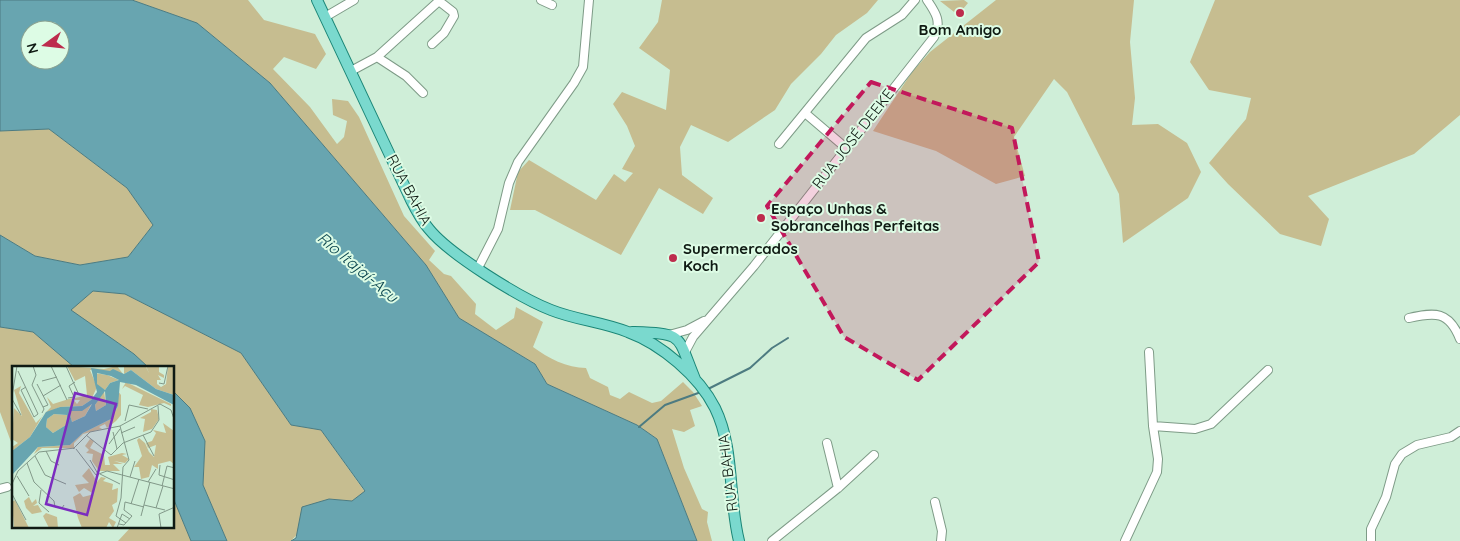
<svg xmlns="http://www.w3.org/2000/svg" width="1460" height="541" font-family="Quicksand,sans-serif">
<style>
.green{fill:#c6bd90}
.water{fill:#68a5b0;stroke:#4d7b81;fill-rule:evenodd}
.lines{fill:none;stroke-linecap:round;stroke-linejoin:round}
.stream{stroke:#4d7b81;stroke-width:2}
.minor-casing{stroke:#7e9b87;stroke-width:10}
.major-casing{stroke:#1b8677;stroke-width:12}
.minor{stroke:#fff;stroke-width:8}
.major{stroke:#7ad9ce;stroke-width:10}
.marked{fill:#c2185b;fill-opacity:0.2;stroke:#c2185b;stroke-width:4;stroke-dasharray:10 6;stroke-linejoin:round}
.poi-dot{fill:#bd2c4d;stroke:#ddfce5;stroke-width:2}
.labels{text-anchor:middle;stroke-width:4;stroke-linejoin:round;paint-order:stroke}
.poi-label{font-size:15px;font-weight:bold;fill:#0f1a13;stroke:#ddfce5;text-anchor:start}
.street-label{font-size:15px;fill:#0f1a13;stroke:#ddfce5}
.water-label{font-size:16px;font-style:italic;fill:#09434c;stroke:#ddfce5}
.inset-road{fill:none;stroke:#829989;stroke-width:1}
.view{fill:#7b2cbf;fill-opacity:0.15;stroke:#7b2cbf;stroke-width:2.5}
.inset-edge{fill:none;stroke:#0f1a13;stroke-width:2.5}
</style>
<rect width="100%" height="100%" fill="#cfeed8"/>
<path class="green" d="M132,0H248L264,20L315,34L326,54L316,69L284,57L273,69L310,107L337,144L344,137L347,121L333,115L332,99L348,101L359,117L404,216L435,251L429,260L444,274L451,276L476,304L475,314L496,330L514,318L516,307L543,322L533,347C548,358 567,368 586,368L590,378L608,387L610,395L620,399L629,392L652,403L661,401L683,382L693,392L702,406L690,410L695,426L684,432L672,429L684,468L702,509L708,512L707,522L712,541H697L657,439L637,425L547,384L535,364L459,318L426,265L270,83L197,23Z
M662,0H878L867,13L836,35L821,54L791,84L775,110L728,142L691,125L680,147L682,175L713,198L703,214L659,188L621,255L535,210H510L518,172L529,160L596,200L614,174L625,182L633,173L622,169L635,146L627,126L613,104L622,92L666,110L670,70L639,48L658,22Z
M964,0L968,3L958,15L940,1Z
M996,0H1134L1130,42L1135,98L1132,125L1158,124L1187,143L1201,172L1188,198L1123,243L1119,194L1067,92L1054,79L1014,137L1025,176L996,184L936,151L873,131L912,72L930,52Z
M1215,0H1460V115L1414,154L1308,196L1329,219L1321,246L1280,234L1228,184L1209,163L1246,119L1251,98L1209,90L1190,62Z
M49,129L127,188L153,225L128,257L80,265L35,256L0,235V131Z
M93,291L125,294L241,353L291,425L321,430L365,492L352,501L329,499L291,541H227L203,485L205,441L190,408L174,392V367H148L134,354L70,310Z
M0,327L33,332L74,367H14V450L0,412Z
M174,500L191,541H118L131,527H174Z"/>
<path class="water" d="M0,0H132L197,23L270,83L426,265L459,318L535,364L547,384L637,425L657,439L697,541H291L296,538L302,507L329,499L352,501L365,491L321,430L291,425L241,353L125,294L93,291L71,310L134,354L148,367H74L33,332L0,327V235L35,256L80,265L128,257L153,225L127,188L49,129L0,131ZM30,30H60V60H30Z
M174,392L190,408L205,441L203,485L227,541H191L174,500Z"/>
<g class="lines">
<path class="stream" d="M708,389L750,368L772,348L788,338
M639,427L665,405L701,392"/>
<g class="minor-casing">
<path id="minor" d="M541,0L552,5
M325,17L354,0
M432,44L444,33L454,16L453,12L439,1
M377,57L406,76L423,93
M351,71L377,57L440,0
M805,113L846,148
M779,144L866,38L902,15L915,0
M478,268L498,229L509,183L518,162L574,83L583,67L589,0
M1409,318C1435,312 1449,311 1460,339
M669,335L687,330L704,321
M685,352L693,337L754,266L934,37C942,22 936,13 927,0
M1153,426L1195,429L1211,424L1268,370
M827,443L838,488
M0,489L7,487
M935,502L942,531L941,541
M772,541L838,488L874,455
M1125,541L1157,472L1158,459L1153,426L1149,352
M1371,541V529L1386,497L1395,464L1402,454L1417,445L1451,437L1460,431"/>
</g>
<g class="major-casing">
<path id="major" d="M317,0L411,200C416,210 421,220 429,229C449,254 520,298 551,310C576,320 603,322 628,332C661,344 699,376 715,408C735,449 728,497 739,541
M632,332C685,334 676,333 695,379"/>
</g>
<use href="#minor" class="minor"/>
<use href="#major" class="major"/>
</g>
<path class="marked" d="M871,82L1012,128L1039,262L918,380L844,337L767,206Z"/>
<g class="poi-dot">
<circle cx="960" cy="13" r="5"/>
<circle cx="761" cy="218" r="5"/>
<circle cx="673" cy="258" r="5"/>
</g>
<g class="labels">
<g class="poi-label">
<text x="960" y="35" text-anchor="middle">Bom Amigo</text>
<text x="771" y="214">Espaço Unhas &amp;<tspan x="771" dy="17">Sobrancelhas Perfeitas</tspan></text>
<text x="683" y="254">Supermercados<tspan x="683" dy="17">Koch</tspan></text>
</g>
<g class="street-label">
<text transform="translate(853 139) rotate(-52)" y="5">RUA JOSÉ DEEKE</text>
<text transform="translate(409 190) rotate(62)" y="5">RUA BAHIA</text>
<text transform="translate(728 473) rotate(-97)" y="5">RUA BAHIA</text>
</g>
<g class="water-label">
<text transform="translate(358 267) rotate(40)" y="6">Rio Itajaí-Açu</text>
</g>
</g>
<g transform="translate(12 366)">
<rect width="162" height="162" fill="#cfeed8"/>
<path d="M55,0L92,3L105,0L111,8L78,4L85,21L79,34L70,40L48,41L31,49L18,71L0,85V74V81L6,77L0,73L2,42L10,50L2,24L9,20L7,27L24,57L39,41L35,31L41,38L60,32L65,38L68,34H63V32L75,29L73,10L63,15ZM112,0L134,1L137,7L134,0H147V6L152,9V12L146,9L149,14H145V18L149,21L154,18L156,0H161L162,29L144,23L119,4L112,8ZM82,7L95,9L107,14L98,17L93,24L84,19ZM114,16L159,38V40L152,37L136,41L127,39L131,29L113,20L110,23ZM105,24L109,29V49L104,55L95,62L93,58L87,61L90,63L71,68L62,77V82H30L22,88L26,81L58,79L71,67L99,53L106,40ZM92,25L94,39L84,45L83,39ZM80,37L73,50L60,56L57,45H67ZM139,43L145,44L147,53L140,63L131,66L133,53L128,52L139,46ZM42,48L55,49L54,59L41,67L34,61L35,53ZM151,57L162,65V98L158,95L146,98V103L140,99L137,111L129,113L127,101H122L130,90L125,74L127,72L133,77L137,86L142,91L144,79L136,82L134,77L140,75L144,67L141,64L154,67ZM78,73L82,75L78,82L92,89L93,99H98L96,91L110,87L115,88L110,89L117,93L113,97L102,95L111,98H101L108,105H87L80,95L81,88L74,87L77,84L73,80ZM77,102L85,116L89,111L94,112L91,115L101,118L100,124L106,122L105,136L100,139L102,145L97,152L104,156L101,162L97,156L94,162H70L66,152L61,131L68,127L71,131L82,128L72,122L67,126L63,119L77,117L70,110ZM17,131L20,137L24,133L25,137L21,140L26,139L30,146L20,148L14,142L12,135ZM3,134L17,162H2L0,136ZM34,147L45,151L46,162H37L31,150Z" fill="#c6bd90"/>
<path d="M79,2L98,5L101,3L112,8L119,4L144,23L162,29V39L124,19L108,16L106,40L99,53L71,67L58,79L26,81L0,109V85L18,71L34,46L48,41L70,40L79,34L85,26ZM85,7L99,10L107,14L98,17L93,24L85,18ZM93,25L94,39L84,45L83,39ZM80,38L73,50L60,56L57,45H70ZM42,48L55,49L54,59L41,67L34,61L35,53Z" fill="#68a5b0" fill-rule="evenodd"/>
<path class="inset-road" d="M21,0L24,9L20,19L32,43L30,47M39,0L55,34M54,0L67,29M6,5L26,48L22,51L9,24L14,21M30,15L45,11M147,17L152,18L156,0M25,18L36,39L31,41M0,30L5,0M31,30L49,19M56,32L62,31L57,20L63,16M0,33L9,49M113,55L117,39L136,43M108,60L117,94L111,101L109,132L104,150L114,157M101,66L105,83M109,67L123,61M74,69L99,89L111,77L139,66L147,54L146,40M131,69L142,90M97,78L108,63M61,83L78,66L108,60L148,38L159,44L163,56M64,83L84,109L95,105L163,123M34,85L39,95L47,99M23,90L33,109L54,118M78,94L86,108M15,97L22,116L42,135L43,141L50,142L52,139M148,99L147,109L163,114M88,108L108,118M5,110L17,130M118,111L123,95M136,116L144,103M0,118L6,105L27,86L63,82M150,120L155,100L163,102M29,124L27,137L37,146M0,128L14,154M119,138L127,113M132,139L153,144M144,142L151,120M129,150L138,116M107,158L112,159L120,150L112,144L113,136L132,141M105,162L110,148L118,153M149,162L147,148L163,141"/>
<path class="view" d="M63,27L104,38L75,149L34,138Z"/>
<rect width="162" height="162" class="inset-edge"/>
</g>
<g transform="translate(45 45) rotate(255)"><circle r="24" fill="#ddfce5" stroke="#8ba291"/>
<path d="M0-4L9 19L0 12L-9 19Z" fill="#bd2c4d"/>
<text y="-8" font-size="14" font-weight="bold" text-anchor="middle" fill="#0f1a13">N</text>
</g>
</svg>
